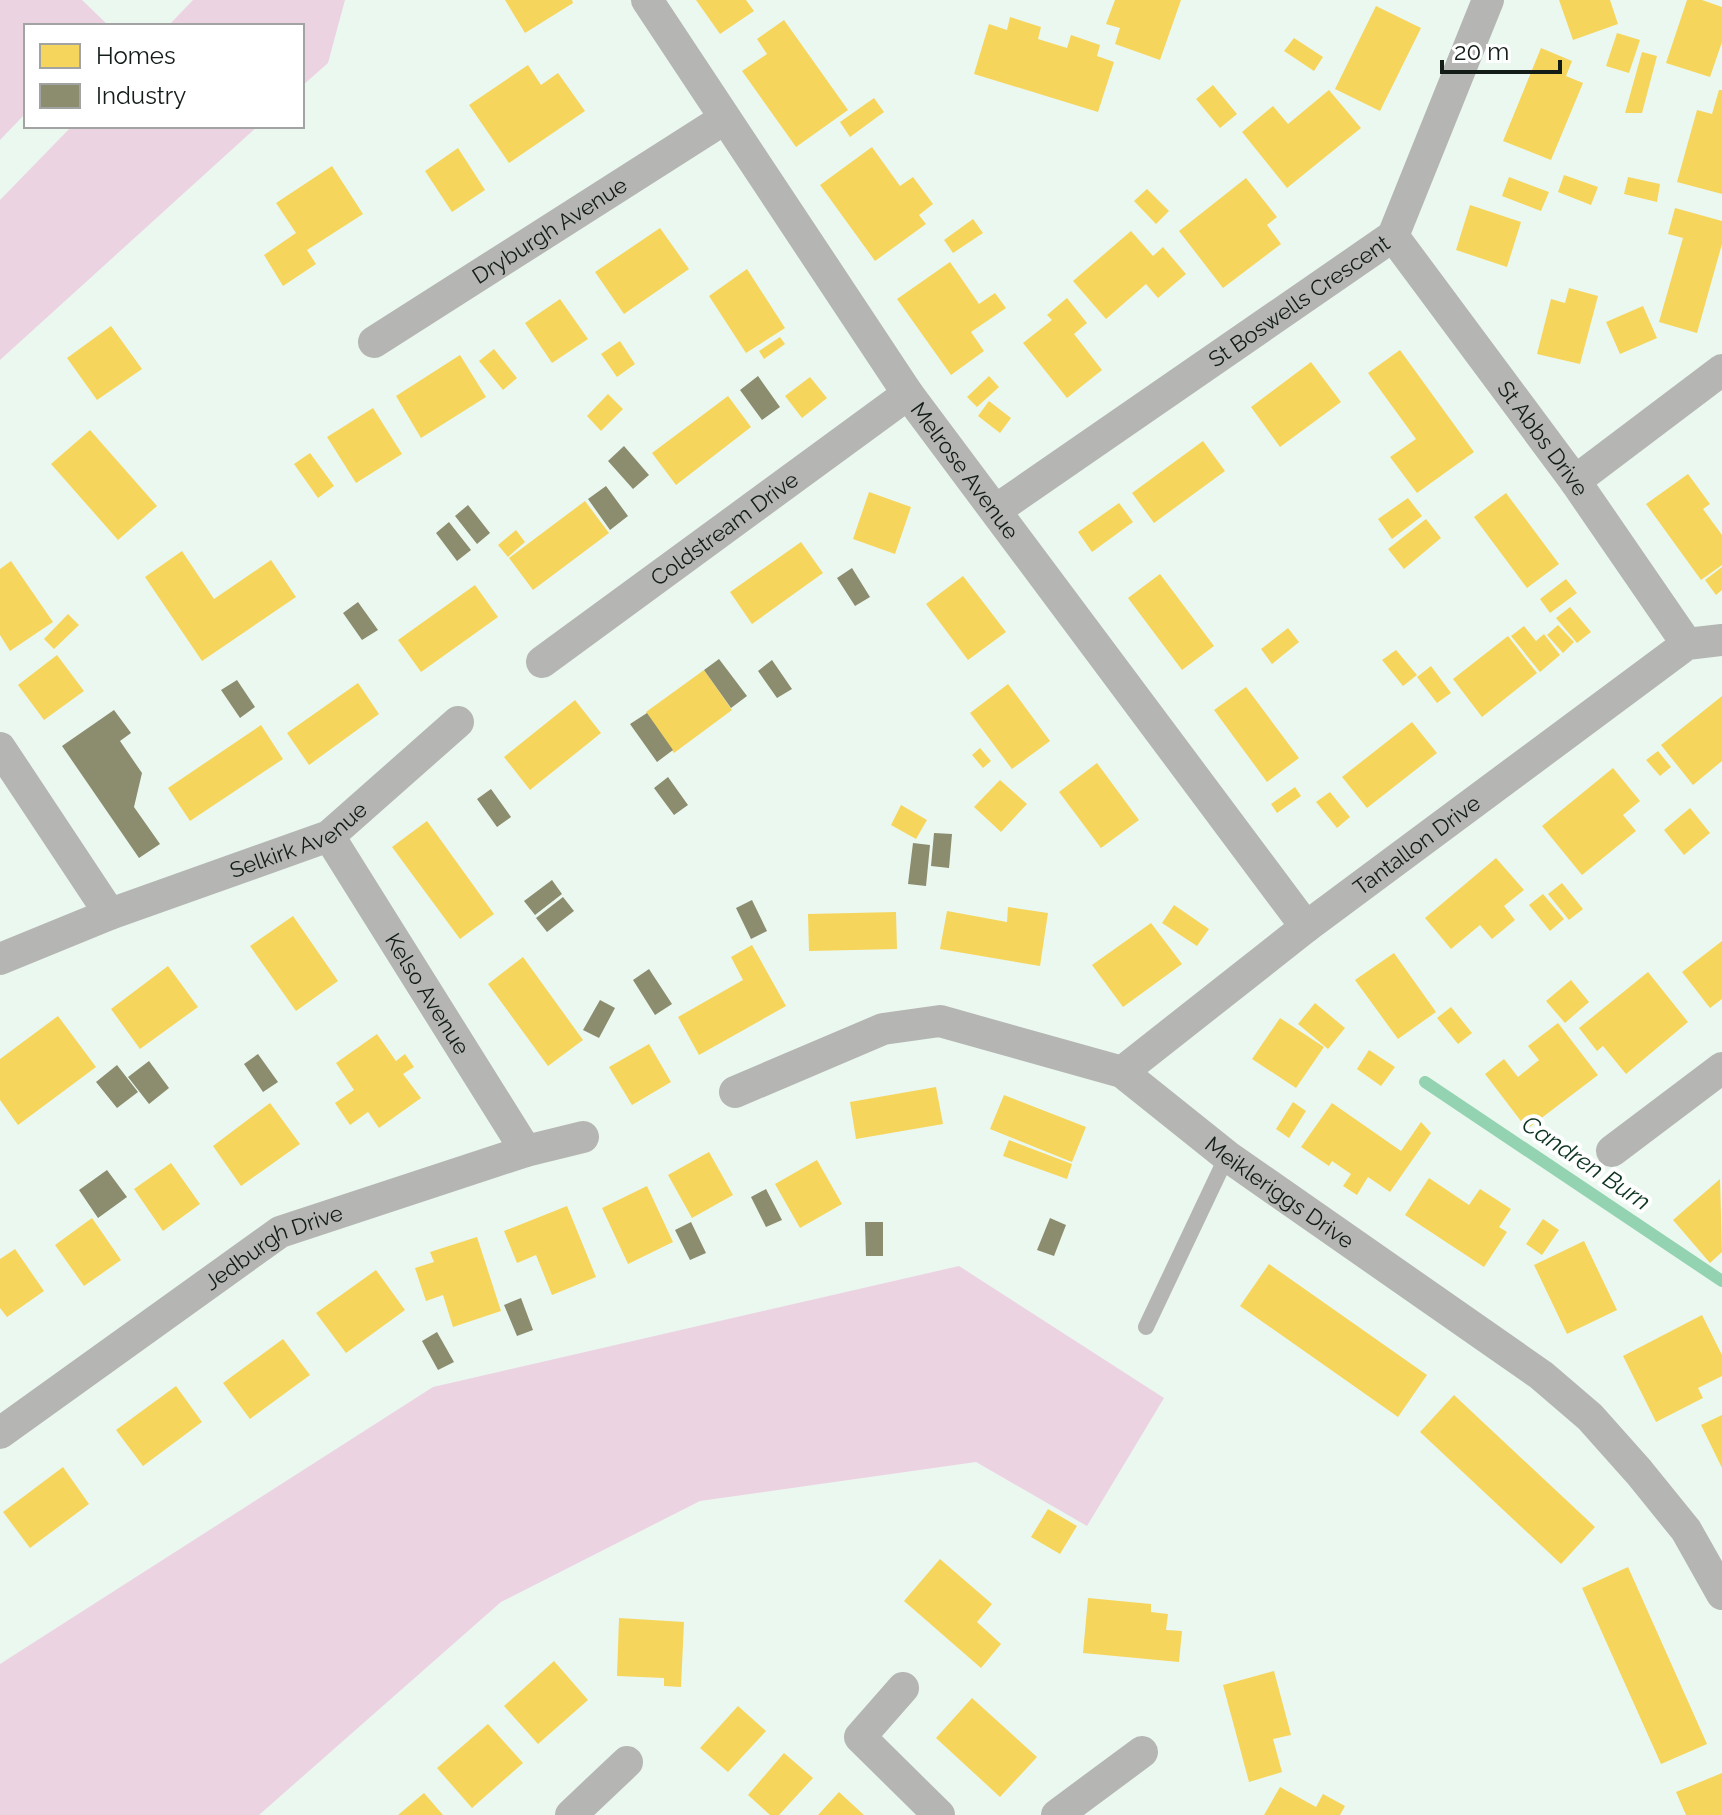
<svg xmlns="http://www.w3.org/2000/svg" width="1722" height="1815" font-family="Raleway,sans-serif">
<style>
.green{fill:#ecd3e2}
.homes{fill:#f6d55c}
.industry{fill:#8c8c6e}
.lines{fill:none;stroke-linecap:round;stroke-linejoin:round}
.stream{stroke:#94d3b1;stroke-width:12}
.lane{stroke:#b5b6b4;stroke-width:16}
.street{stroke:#b5b6b4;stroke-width:32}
.labels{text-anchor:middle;stroke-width:8;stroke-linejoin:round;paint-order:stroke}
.street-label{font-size:22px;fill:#131c17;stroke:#fff}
.water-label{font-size:24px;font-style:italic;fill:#0e3421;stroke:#fff}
</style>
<rect width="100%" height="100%" fill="#ebf8f0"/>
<path class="green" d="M0,0H82L109,26H26V113L0,140Z
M193,0H345L328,63L302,86V26H168Z
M72,126H258L0,360V200Z
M959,1266L1164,1398L1087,1526L976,1462L700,1501L501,1602L259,1815H0V1664L433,1387Z"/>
<path class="homes" d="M505,0H572L573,3L525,33Z
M696,0H746L754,11L720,34Z
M1115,0H1181L1160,60L1115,44L1120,28L1106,24Z
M1559,0H1610L1618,24L1573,40Z
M1687,0H1702L1722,7V42L1710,77L1666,63Z
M1376,6L1421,28L1380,111L1335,89Z
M1010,17L1041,27L1038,39L1067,48L1071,35L1100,45L1097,56L1114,62L1098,112L974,74L989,24L1007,30Z
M784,20L848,110L796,147L742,71L767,54L757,39Z
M1617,33L1640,40L1629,73L1606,66Z
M1294,38L1323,57L1314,71L1284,51Z
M1541,48L1572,61L1566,76L1583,83L1551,160L1503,141Z
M1642,52L1657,56L1642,113H1625Z
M528,65L541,85L558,73L585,111L509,163L469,105Z
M1213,85L1237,114L1220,128L1196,99Z
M1329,90L1361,128L1287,188L1242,132L1273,106L1288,124Z
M1719,90H1722V194L1677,182L1697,110L1712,114Z
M874,98L884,112L850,137L840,122Z
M872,147L900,186L913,177L933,204L919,215L926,224L875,261L820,185Z
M458,148L485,190L452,212L425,171Z
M332,166L363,214L307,250L316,264L283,286L264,255L296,233L276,203Z
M1564,175L1598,187L1591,205L1558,192Z
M1509,177L1549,192L1541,211L1502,196Z
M1628,177L1660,184L1657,202L1624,194Z
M1246,178L1277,217L1267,225L1281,244L1223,288L1179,231Z
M1147,189L1169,211L1156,224L1134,201Z
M1470,205L1521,222L1507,267L1456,250Z
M1675,208L1722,221V244L1697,333L1659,322L1683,238L1668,234Z
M973,219L983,233L953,253L944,240Z
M660,228L689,269L624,314L595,272Z
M1131,231L1153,256L1163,247L1186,274L1158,298L1146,284L1106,319L1073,281Z
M950,262L979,304L995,293L1006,308L971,332L984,351L951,375L897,299Z
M747,269L785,328L746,353L709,296Z
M1569,288L1598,296L1580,364L1537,354L1551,299L1565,303Z
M1067,298L1087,323L1074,334L1102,370L1067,398L1023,343L1052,320L1047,315Z
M560,299L588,339L552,363L525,323Z
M1643,306L1657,338L1620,354L1606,322Z
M111,326L142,369L97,400L67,358Z
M780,337L785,344L764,359L759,351Z
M620,341L635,364L617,377L601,354Z
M494,349L517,378L503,390L479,361Z
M1400,350L1474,452L1417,493L1390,457L1416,439L1368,373Z
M460,355L486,397L421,438L396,396Z
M1311,362L1341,402L1280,447L1251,407Z
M989,376L999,387L977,407L967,397Z
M810,377L827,398L802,418L785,396Z
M608,394L623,409L601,431L587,416Z
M728,396L751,427L676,485L652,453Z
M989,401L1011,418L1000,433L978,416Z
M373,408L402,454L356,483L327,437Z
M90,430L157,506L118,540L51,464Z
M1203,441L1225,471L1154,523L1132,493Z
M310,453L334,486L318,498L294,464Z
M1688,474L1710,504L1703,509L1722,535V565L1701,580L1646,504Z
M869,492L911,507L895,554L853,539Z
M1506,493L1559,564L1527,588L1474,517Z
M1408,498L1422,516L1392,539L1378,519Z
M585,501L609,533L533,590L509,558Z
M1119,503L1133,522L1092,552L1078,532Z
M1426,519L1441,538L1404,569L1388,549Z
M516,530L525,542L508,557L498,545Z
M801,542L823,573L752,624L730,592Z
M182,551L214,599L271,560L296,597L202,661L145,577Z
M11,561L53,622L10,651L0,635V569Z
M1722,567V590L1716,595L1705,580Z
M1160,574L1214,646L1182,670L1128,598Z
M963,576L1006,632L968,660L926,604Z
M1566,579L1577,593L1550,613L1540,599Z
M475,585L498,617L421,672L398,640Z
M1570,607L1591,632L1577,643L1556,618Z
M68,614L79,625L54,649L44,639Z
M1558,625L1574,642L1563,653L1547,635Z
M1524,626L1536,641L1544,634L1560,655L1540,672L1511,636Z
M1288,628L1299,642L1272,664L1261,649Z
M1508,636L1537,673L1482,717L1453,679Z
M1396,650L1417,675L1403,686L1382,660Z
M57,655L84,691L44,720L18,685Z
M1431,666L1451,693L1437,703L1417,677Z
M704,670L732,710L674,753L646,712Z
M358,683L379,714L309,765L287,733Z
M1008,684L1050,741L1012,769L970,713Z
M1246,687L1299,758L1267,782L1214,710Z
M1722,696V761L1693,785L1661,745Z
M575,700L601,733L530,790L504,757Z
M1412,722L1437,753L1367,808L1342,777Z
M261,725L283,759L190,821L168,788Z
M980,748L991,761L983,768L972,755Z
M1658,751L1671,767L1660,776L1646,760Z
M1097,763L1139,820L1101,848L1059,792Z
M1613,768L1640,801L1623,815L1636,831L1582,875L1542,826Z
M1000,780L1027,804L1001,832L974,807Z
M1295,787L1301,796L1277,813L1271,804Z
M1330,792L1350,817L1337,828L1316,802Z
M901,805L927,820L916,839L891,825Z
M1690,808L1710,833L1684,855L1664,830Z
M427,821L494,914L460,939L392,847Z
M1496,858L1524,890L1504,906L1515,920L1492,939L1480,925L1451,949L1425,918Z
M1562,883L1583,909L1569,920L1548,894Z
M1543,894L1564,919L1550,931L1529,905Z
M1174,905L1209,929L1197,946L1162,923Z
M1008,907L1048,913L1040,966L940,949L947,911L1007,922Z
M896,912L897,949L809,951L808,914Z
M293,916L338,981L296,1011L250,946Z
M1151,923L1182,964L1123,1007L1092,965Z
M1722,941V999L1710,1008L1682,972Z
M752,945L786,1006L699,1055L678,1017L743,980L731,957Z
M1394,953L1436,1012L1398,1039L1355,980Z
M523,957L583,1040L548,1066L488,984Z
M168,966L198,1007L140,1049L111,1009Z
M1648,972L1688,1022L1626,1074L1603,1046L1597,1051L1579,1028Z
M1571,980L1589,1002L1565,1023L1546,1001Z
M1315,1003L1345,1028L1328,1049L1298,1024Z
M1451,1007L1472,1033L1458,1044L1437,1018Z
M58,1016L96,1067L18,1125L0,1100V1059Z
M1280,1018L1324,1047L1296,1088L1252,1059Z
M1558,1023L1598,1075L1527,1129L1485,1074L1504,1059L1518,1077L1539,1060L1528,1046Z
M377,1034L396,1061L405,1054L414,1067L403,1074L421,1098L379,1128L368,1112L350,1125L335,1103L354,1090L336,1063Z
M649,1044L671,1082L632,1105L609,1067Z
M1369,1050L1395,1067L1381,1086L1357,1069Z
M936,1087L943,1124L856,1139L850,1102Z
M1004,1095L1086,1127L1072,1162L990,1129Z
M1293,1102L1306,1111L1289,1138L1276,1129Z
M270,1103L300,1144L241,1186L213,1146Z
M1332,1103L1401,1151L1421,1122L1431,1133L1390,1192L1368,1177L1357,1195L1343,1186L1351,1174L1332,1161L1329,1166L1301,1147Z
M1009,1140L1072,1164L1067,1179L1003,1156Z
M709,1152L733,1195L692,1218L668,1175Z
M817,1160L842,1204L800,1228L775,1184Z
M171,1163L200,1204L163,1231L134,1189Z
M1429,1178L1469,1205L1480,1189L1511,1209L1499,1227L1507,1232L1484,1267L1405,1215Z
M1720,1179L1722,1252L1710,1263L1673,1220Z
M647,1186L673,1242L628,1264L602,1208Z
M567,1206L596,1277L552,1295L536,1255L517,1263L504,1231Z
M92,1218L121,1260L84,1286L55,1245Z
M1543,1219L1559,1230L1542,1255L1526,1244Z
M477,1237L501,1311L453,1327L443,1295L426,1301L415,1268L434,1262L430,1252Z
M1584,1241L1617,1310L1567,1334L1534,1265Z
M15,1249L44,1291L7,1317L0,1308V1259Z
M1269,1264L1427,1375L1398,1417L1240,1306Z
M376,1270L405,1310L346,1353L316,1313Z
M1702,1315L1722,1355V1376L1698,1388L1703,1398L1656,1422L1623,1356Z
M283,1339L310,1375L250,1419L223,1383Z
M176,1386L202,1422L143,1466L116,1430Z
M1454,1395L1595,1527L1561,1564L1420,1432Z
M1722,1415V1468L1701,1425Z
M63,1467L89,1504L30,1548L3,1512Z
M1048,1509L1077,1526L1060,1554L1031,1537Z
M940,1559L992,1604L977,1622L1001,1644L981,1668L904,1601Z
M1628,1567L1707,1744L1661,1764L1582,1588Z
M1088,1598L1151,1604V1612L1168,1614L1166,1630L1182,1631L1179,1662L1083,1653Z
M619,1618L684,1622L681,1687L664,1686V1678L617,1676Z
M554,1661L588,1700L538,1744L504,1706Z
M1274,1671L1291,1735L1273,1739L1282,1772L1249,1782L1223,1685Z
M972,1698L1037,1757L1000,1797L936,1738Z
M738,1706L766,1731L728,1772L700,1748Z
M488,1724L523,1763L472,1808L437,1768Z
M784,1753L813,1778L779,1815H770L748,1795Z
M1722,1773V1815H1686L1676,1792Z
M1280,1787L1316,1807L1323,1794L1345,1806L1340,1815H1264Z
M839,1792L864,1815H818Z
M424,1793L443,1815H398Z"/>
<path class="industry" d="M758,376L780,407L762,420L740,390Z
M624,446L649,475L633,489L608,461Z
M606,486L628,516L610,530L588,499Z
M468,505L490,533L477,544L455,516Z
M449,522L471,550L457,561L436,533Z
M852,568L870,597L855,606L837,578Z
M358,602L378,630L362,640L343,613Z
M719,659L747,696L731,708L704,670Z
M772,660L792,689L777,698L758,671Z
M237,680L255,707L240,718L221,690Z
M114,710L131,733L120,741L142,773L134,807L160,844L139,858L62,746Z
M647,713L673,750L657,762L630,724Z
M668,777L688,805L674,815L654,788Z
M491,789L511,817L497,827L477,799Z
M934,833L952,834L949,868L931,866Z
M913,843L930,845L926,886L908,884Z
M552,880L562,894L535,915L524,901Z
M563,897L574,911L547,932L536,918Z
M752,900L767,931L751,939L736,908Z
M649,969L672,1004L655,1015L633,980Z
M600,1000L615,1008L599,1038L583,1030Z
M258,1054L278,1082L263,1092L244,1064Z
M149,1061L169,1088L149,1104L128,1077Z
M117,1065L138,1092L117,1108L96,1082Z
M107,1170L127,1197L98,1218L79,1190Z
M766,1189L782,1220L766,1227L751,1197Z
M1050,1218L1066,1225L1054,1256L1037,1250Z
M691,1222L706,1253L690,1260L675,1230Z
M865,1222H883V1256H866Z
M521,1298L533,1330L517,1336L504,1305Z
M437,1332L454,1362L438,1370L422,1341Z"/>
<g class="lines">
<path class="stream" d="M1425,1082L1722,1281"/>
<path class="lane" d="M1146,1327L1227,1156"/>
<g class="street">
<path id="s1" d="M647,0L908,394L1306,927"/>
<path id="s2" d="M1393,236L1575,481L1687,644"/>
<path id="s3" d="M374,342L724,119"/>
<path d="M1575,481L1722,370"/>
<path id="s4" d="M996,510L1393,236L1488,0"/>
<path id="s5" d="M542,662L908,394"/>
<path d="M0,748L110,914"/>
<path id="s6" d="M329,836L526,1151"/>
<path id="s7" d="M0,959L110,914L329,836L458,722"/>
<path id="s8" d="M1122,1072L1306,927L1687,644L1722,640"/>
<path id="s9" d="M735,1092L883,1029L940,1021L1122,1072L1227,1156L1541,1375L1590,1417L1639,1472L1686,1530L1722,1594"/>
<path d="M1612,1151L1722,1068"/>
<path id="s10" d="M0,1433L280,1232L526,1151L583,1137"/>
<path d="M903,1688L860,1737L939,1815"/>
<path d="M571,1815L627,1762"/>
<path d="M1057,1815L1142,1752"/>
</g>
</g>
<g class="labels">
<g class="street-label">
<text dy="8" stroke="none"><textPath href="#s3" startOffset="208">Dryburgh Avenue</textPath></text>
<text dy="8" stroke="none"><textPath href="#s4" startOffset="368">St Boswells Crescent</textPath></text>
<text dy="8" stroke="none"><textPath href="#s2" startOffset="252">St Abbs Drive</textPath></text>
<text dy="8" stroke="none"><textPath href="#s1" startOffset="568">Melrose Avenue</textPath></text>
<text dy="8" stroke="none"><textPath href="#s5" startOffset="226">Coldstream Drive</textPath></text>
<text dy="8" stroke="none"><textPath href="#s7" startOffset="322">Selkirk Avenue</textPath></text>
<text dy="8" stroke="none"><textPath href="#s8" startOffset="372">Tantallon Drive</textPath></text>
<text dy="8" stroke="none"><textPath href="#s6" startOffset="186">Kelso Avenue</textPath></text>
<text dy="8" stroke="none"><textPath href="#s9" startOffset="606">Meikleriggs Drive</textPath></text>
<text dy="8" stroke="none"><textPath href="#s10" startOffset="332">Jedburgh Drive</textPath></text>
</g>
<g class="water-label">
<text transform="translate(1586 1163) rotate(34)" y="8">Candren Burn</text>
</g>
</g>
<rect x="24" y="24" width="280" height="104" fill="#ffffff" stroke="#a1a4a2" stroke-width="2"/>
<rect x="40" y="44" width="40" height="24" fill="#f6d55c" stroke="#a1a4a2" stroke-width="2"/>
<text x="96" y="64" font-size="24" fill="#131c17">Homes</text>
<rect x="40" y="84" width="40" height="24" fill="#8c8c6e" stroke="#a1a4a2" stroke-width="2"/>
<text x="96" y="104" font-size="24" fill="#131c17">Industry</text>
<path d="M1442 60v12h118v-12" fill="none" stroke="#131c17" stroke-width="4"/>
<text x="1454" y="60" font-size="24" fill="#131c17" stroke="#ffffff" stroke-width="6" paint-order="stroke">20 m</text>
</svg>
